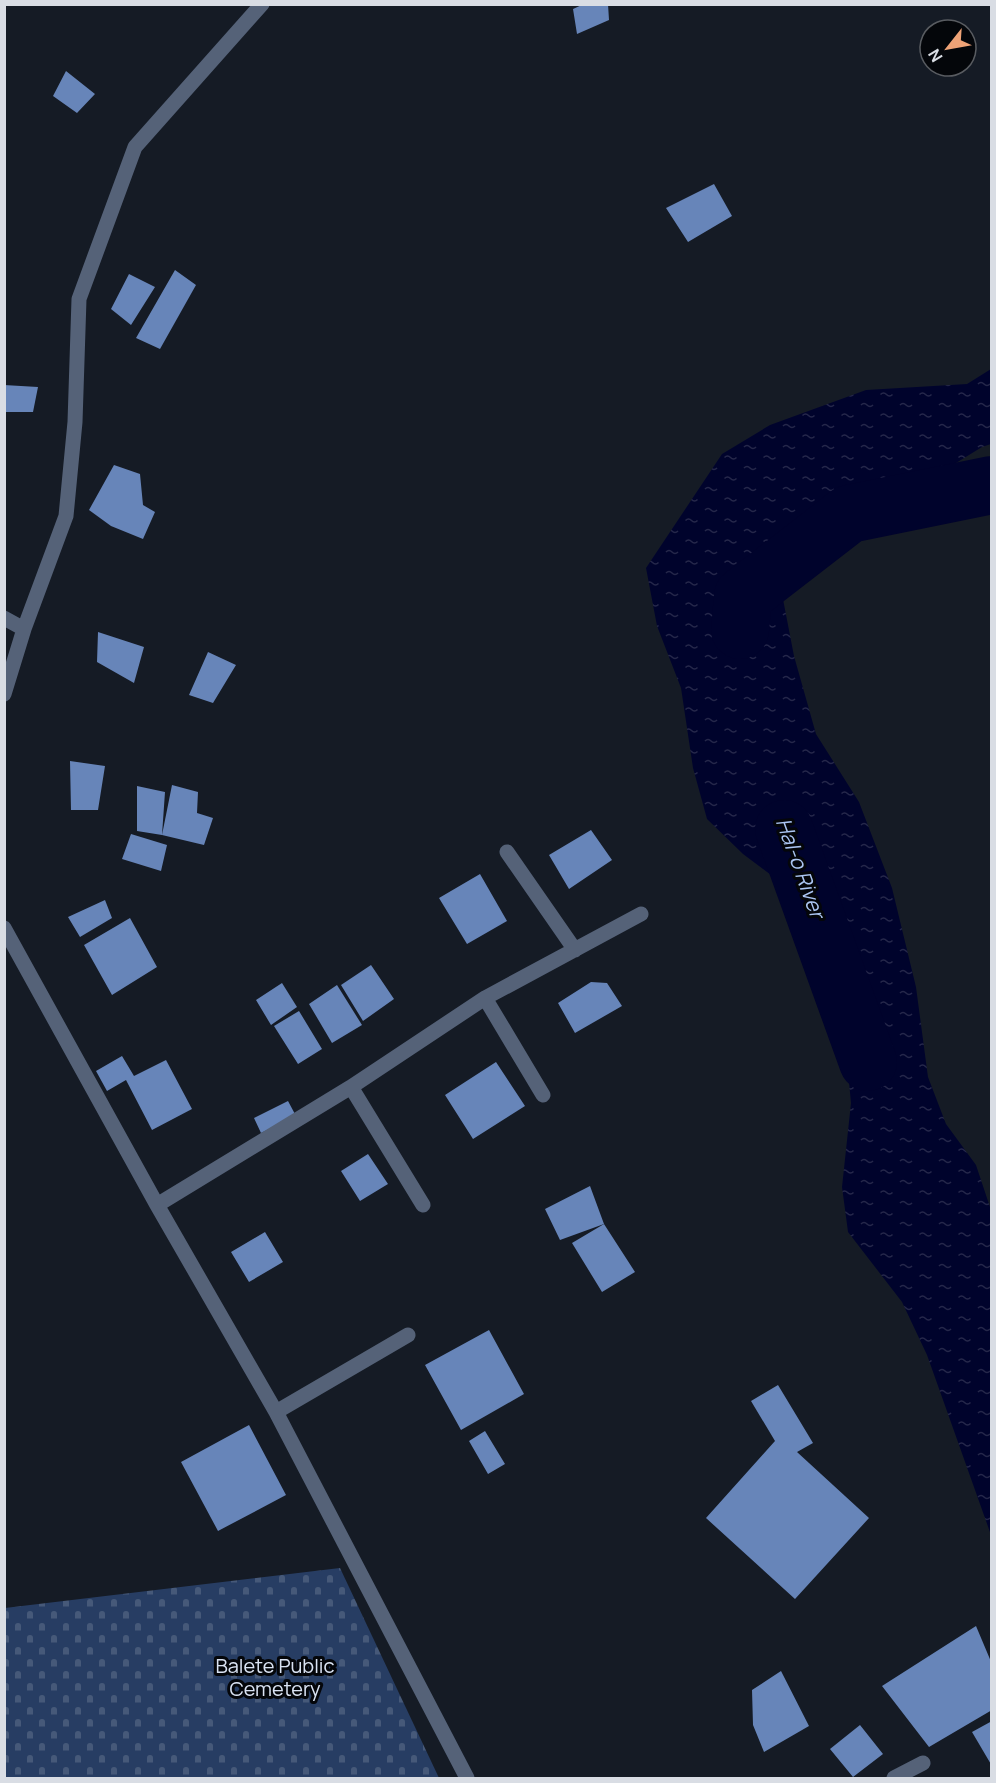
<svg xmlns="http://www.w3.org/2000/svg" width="996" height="1783" font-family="Manrope,sans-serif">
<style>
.cemetery{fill:url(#cemetery-stones)}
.water{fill:url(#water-ripples)}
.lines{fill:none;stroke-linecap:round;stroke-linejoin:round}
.river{stroke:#00032c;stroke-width:58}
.building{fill:#6785b9}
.minor{stroke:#556278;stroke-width:15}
.labels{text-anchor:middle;stroke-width:6;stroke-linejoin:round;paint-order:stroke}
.park-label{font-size:20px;fill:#dae3f3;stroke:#04060a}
.water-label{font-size:21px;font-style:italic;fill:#abc5f2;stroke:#04060a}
</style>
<defs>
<pattern id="cemetery-stones" width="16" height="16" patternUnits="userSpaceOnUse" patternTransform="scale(1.5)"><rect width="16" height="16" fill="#273d63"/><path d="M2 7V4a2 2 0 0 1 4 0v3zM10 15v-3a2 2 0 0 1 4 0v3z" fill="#465979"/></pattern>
<pattern id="water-ripples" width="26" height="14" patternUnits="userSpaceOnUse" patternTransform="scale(1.5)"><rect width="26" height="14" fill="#00032c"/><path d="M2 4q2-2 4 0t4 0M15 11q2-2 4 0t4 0" fill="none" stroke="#25274a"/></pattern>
</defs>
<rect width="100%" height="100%" fill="#151b25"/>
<path class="cemetery" d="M340,1568L439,1778H5V1608Z"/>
<path class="water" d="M991,369V444L982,447L917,487L872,489L820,512L780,543L783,599L794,656L816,734L859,802L892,888L916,987L928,1077L946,1124L976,1165L991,1210V1535L927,1355L902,1302L848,1232L842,1187L851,1103L840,988L830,919L743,854L707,819L693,768L681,688L657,626L646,568L722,454L770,425L866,390L967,384Z"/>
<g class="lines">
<path class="river" d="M740,630L743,596L849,514L992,485
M784,829L868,1062"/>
</g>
<path class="building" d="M584,4H608L609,20L577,34L573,9Z
M66,71L95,94L77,113L53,96Z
M714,184L732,216L688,242L666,208Z
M175,270L196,285L160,349L136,338Z
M129,274L155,287L131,325L111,309Z
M4,385L38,387L33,412H4Z
M114,465L140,474L143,505L155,512L143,539L111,526L89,510Z
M98,632L144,647L134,683L97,662Z
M208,652L236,665L213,703L189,695Z
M70,761L105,766L98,810H71Z
M172,785L198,792L197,813L213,818L204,845L162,835Z
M137,786L165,792L162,835L137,831Z
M591,830L612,860L569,889L549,855Z
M131,834L167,845L161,871L122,859Z
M480,874L507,921L467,944L439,898Z
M105,900L112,918L80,937L68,917Z
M130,918L157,967L112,995L84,945Z
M371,965L394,999L363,1021L341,985Z
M591,982L607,983L622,1006L575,1033L558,1003Z
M282,983L297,1007L271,1025L256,1000Z
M337,985L362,1025L332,1043L309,1004Z
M299,1011L322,1049L298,1064L274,1026Z
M122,1056L134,1076L166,1060L192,1109L152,1130L126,1080L107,1091L96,1071Z
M496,1062L525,1106L473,1139L445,1095Z
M288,1101L296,1116L261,1133L254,1118Z
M368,1154L388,1184L360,1201L341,1171Z
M590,1186L604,1224L560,1240L545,1209Z
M604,1224L635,1272L602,1292L572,1243Z
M265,1232L283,1262L249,1282L231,1252Z
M489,1330L524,1394L461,1430L425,1365Z
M778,1385L813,1443L797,1452L869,1518L795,1599L706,1518L775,1441L751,1401Z
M249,1425L286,1495L218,1531L181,1462Z
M485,1431L505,1464L488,1474L469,1441Z
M976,1626L992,1664V1710L929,1747L882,1686Z
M781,1671L809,1726L764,1752L753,1725L752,1690Z
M992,1721V1766L972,1732Z
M860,1725L883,1754L853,1777L830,1749Z"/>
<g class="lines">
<path class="minor" d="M4,618L24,629
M4,694L24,629L66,516L75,422L79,299L135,147L262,4
M507,852L575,950
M4,928L157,1205L276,1412L467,1778
M485,998L543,1095
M351,1087L423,1205
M157,1205L351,1087L485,998L641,914
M276,1412L408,1335
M894,1778L923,1763"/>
</g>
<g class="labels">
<g class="park-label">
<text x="275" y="1673">Balete Public<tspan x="275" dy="23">Cemetery</tspan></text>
</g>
<g class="water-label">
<text transform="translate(800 868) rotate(70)" y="7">Hal-o River</text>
</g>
</g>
<rect width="996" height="1783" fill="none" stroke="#d9dde4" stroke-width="12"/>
<g transform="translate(948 48) rotate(239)"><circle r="28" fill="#04060a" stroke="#595c61" stroke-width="1.5"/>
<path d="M0-4.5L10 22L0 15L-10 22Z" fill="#efa377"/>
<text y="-9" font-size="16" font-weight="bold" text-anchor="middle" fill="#d9dde4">N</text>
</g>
</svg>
